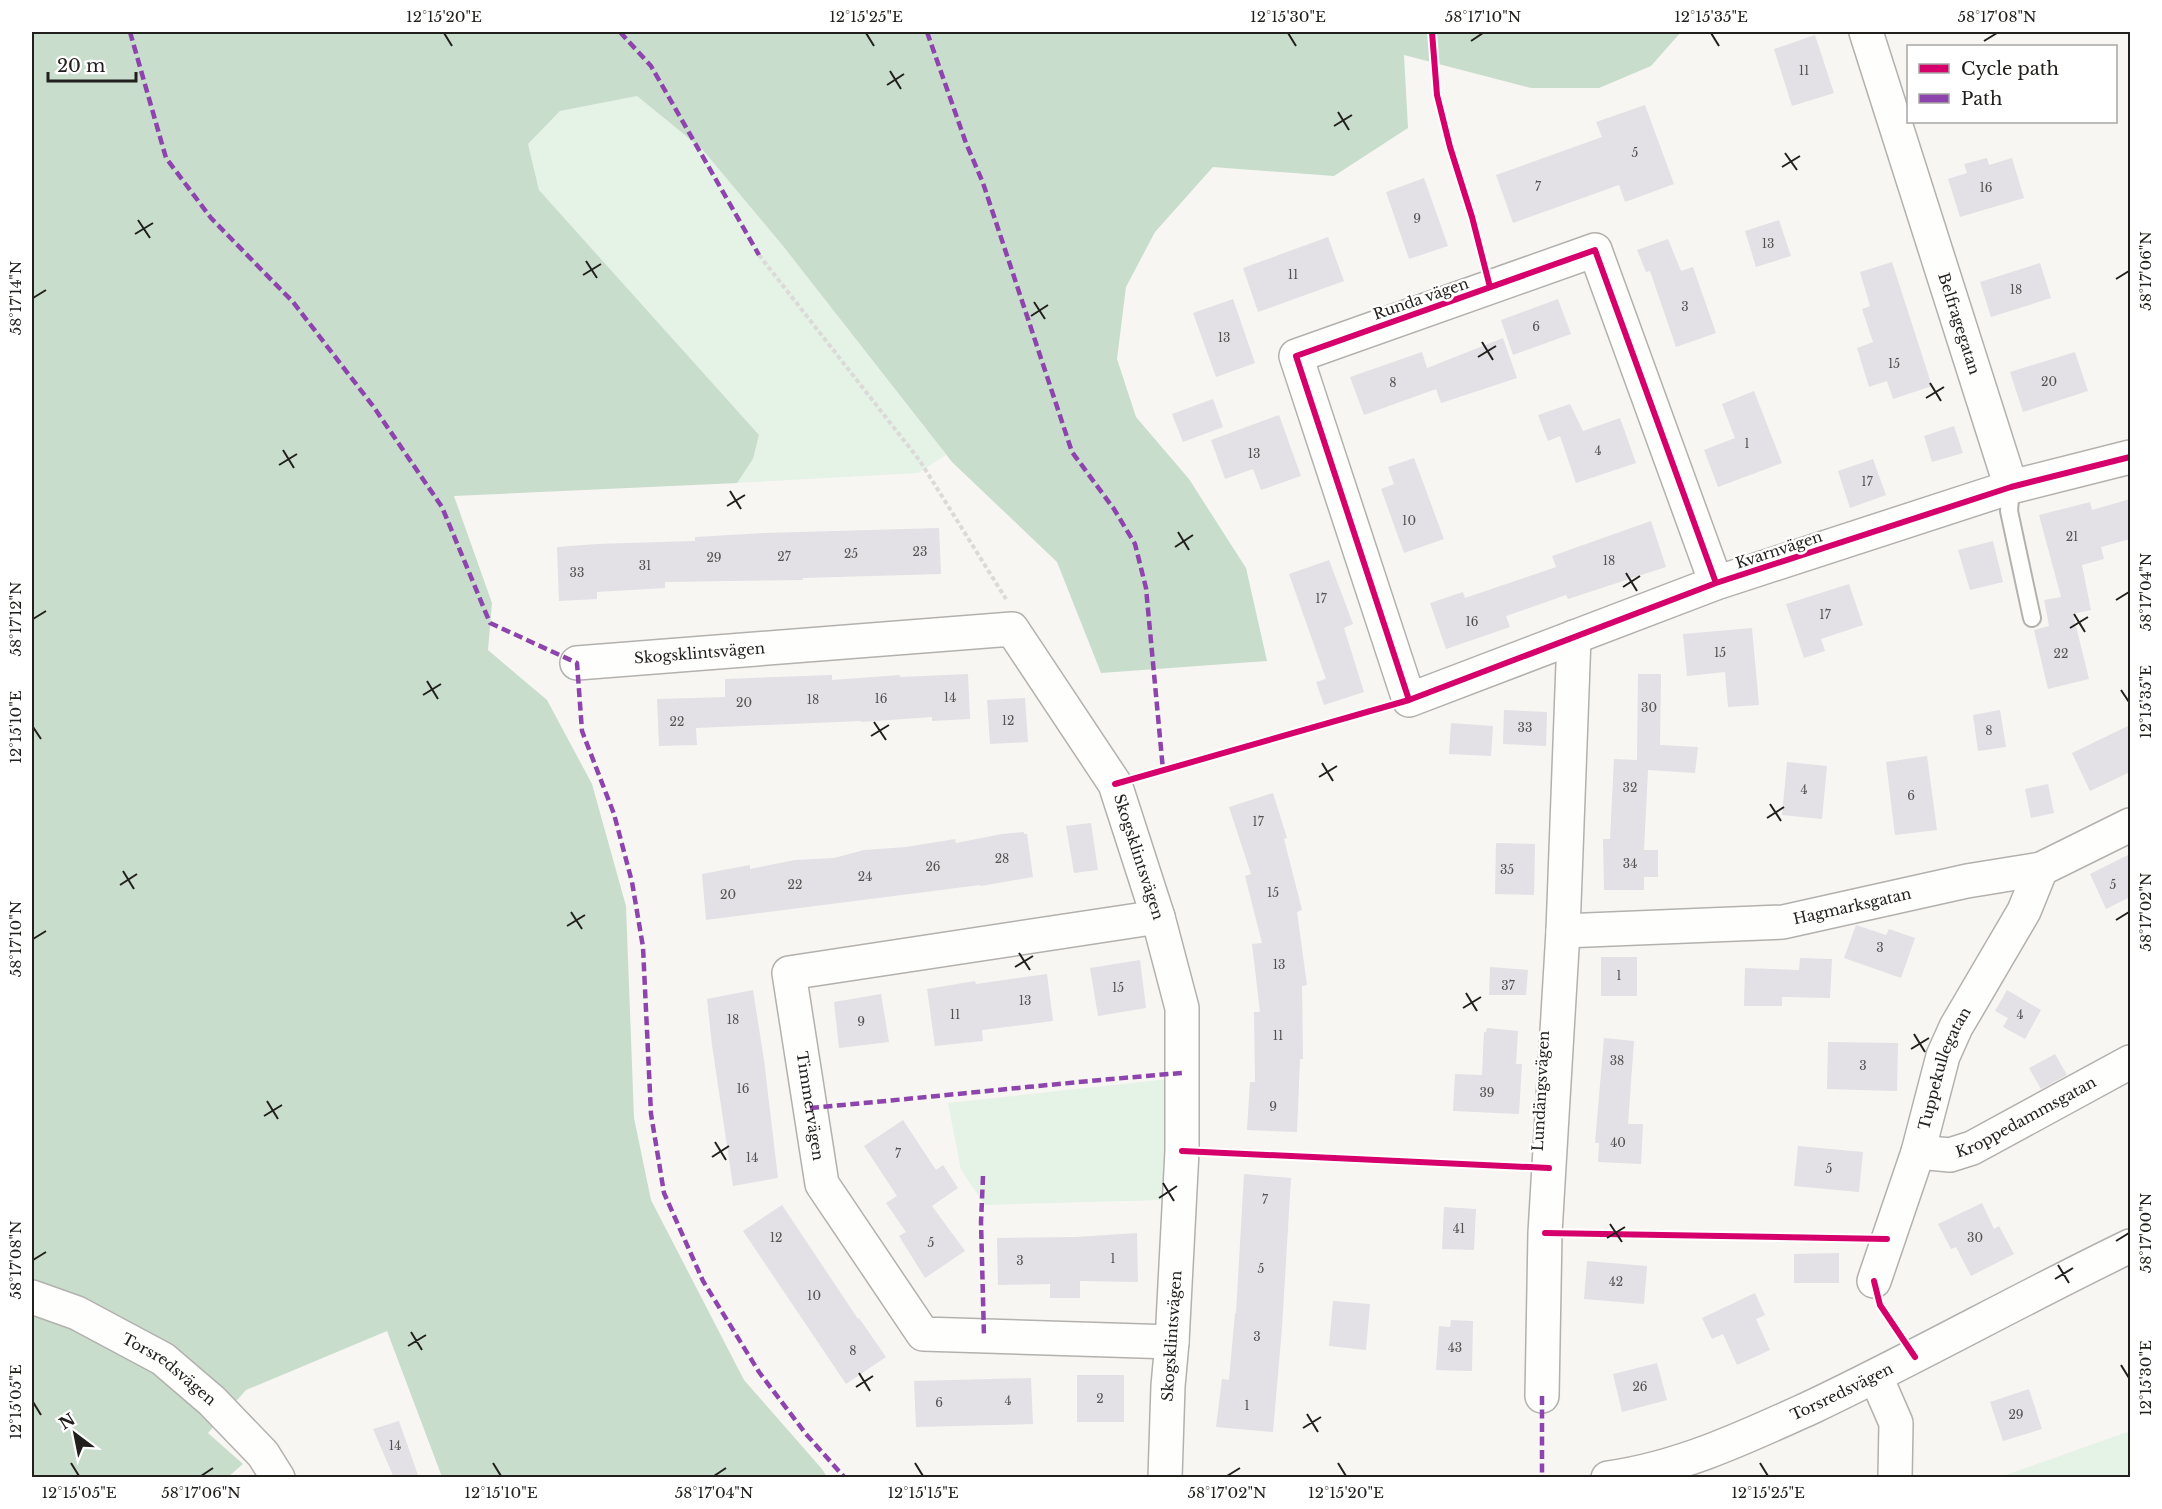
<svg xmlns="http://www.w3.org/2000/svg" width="2162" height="1509" font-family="'Libre Baskerville',serif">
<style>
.green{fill:#e5f2e6}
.forest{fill:#c8ddcc}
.building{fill:#e3e0e6}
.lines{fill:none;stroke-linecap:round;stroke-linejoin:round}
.service-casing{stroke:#b3b1ae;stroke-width:20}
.minor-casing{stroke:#b3b1ae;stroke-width:36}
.tertiary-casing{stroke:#b3b1ae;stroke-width:36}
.path{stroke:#dbdad8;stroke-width:4;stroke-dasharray:4.5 3;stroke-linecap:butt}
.service{stroke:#fefefd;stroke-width:16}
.minor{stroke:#fefefd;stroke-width:33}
.tertiary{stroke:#fefefd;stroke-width:33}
.quiet{stroke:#8e44ad;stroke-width:4.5;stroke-dasharray:9 4.5;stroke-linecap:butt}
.cycleway-casing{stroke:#fff;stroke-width:10}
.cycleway{stroke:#d6006c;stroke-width:6}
.ticks{fill:none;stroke:#22201d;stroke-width:2}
.labels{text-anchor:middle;stroke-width:5;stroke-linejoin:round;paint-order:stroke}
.number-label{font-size:12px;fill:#545251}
.street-label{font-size:15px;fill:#22201d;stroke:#fff}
.neatline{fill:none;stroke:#22201d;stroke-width:2}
.ticks-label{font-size:15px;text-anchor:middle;fill:#22201d}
</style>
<rect width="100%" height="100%" fill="#f8f6f2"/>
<path class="green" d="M637,96L702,149L783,246L946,455L918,473L737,483L753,459L759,435L539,190L528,144L560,111Z
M1169,1079L1167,1148L1162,1200L985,1205L961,1170L948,1103Z
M2130,1431V1477H2000Z"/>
<path class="forest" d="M32,32H1681L1651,66L1599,88H1531L1404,55L1408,128L1334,176L1213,167L1155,232L1126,287L1117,359L1136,417L1189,479L1246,568L1267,661L1101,673L1057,562L952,462L783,246L702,149L637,96L560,111L528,144L539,190L759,435L753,459L737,483L454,496L492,603L488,650L547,700L592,784L626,906L634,1118L651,1200L744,1380L822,1469L827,1477H442L387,1331L246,1390L208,1433L243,1464L228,1477H32Z"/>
<path class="building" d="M1815,35L1834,93L1792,106L1774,49Z
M1645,105L1674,184L1625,202L1619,185L1513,223L1496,175L1602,137L1596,122Z
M1987,158L1989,165L2012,158L2024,198L1960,217L1948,179L1967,173L1964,164Z
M1424,178L1448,246L1409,259L1386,192Z
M1779,220L1791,256L1756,267L1745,231Z
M1328,237L1344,281L1258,312L1243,268Z
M1668,239L1681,271L1693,267L1716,333L1676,347L1650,271L1646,272L1637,250Z
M1892,262L1932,386L1893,399L1887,381L1869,387L1857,348L1873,342L1862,309L1870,306L1860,272Z
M2040,263L2051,298L1991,317L1980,282Z
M1233,299L1255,363L1216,377L1193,313Z
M1558,299L1571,334L1513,355L1501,320Z
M1503,338L1517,378L1441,403L1436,389L1364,415L1350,377L1422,352L1427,368Z
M2075,352L2088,391L2023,412L2010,372Z
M1754,391L1782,463L1718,487L1704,450L1735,438L1722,404Z
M1213,399L1223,427L1183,442L1172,414Z
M1570,404L1583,431L1620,418L1636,463L1576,483L1560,436L1548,441L1538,415Z
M1279,415L1301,476L1261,490L1253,469L1225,479L1211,440Z
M1954,426L1963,453L1932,462L1924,436Z
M1414,458L1444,539L1404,553L1381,489L1394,484L1388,467Z
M1873,459L1886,495L1850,508L1838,471Z
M2130,499V539L2101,547L2104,559L2082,565L2091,610L2073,614L2089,679L2048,689L2034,630L2049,626L2044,600L2061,597L2039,515L2090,502L2092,510Z
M1651,521L1666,567L1568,599L1566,595L1506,616L1510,627L1446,649L1430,603L1463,592L1465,598L1556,567L1552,556Z
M939,528L941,574L803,578V580L665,582V588L597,592V599L559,601L557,547L597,544L695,541V537L765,533Z
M1993,541L2003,582L1970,590L1958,550Z
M1329,560L1353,624L1344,628L1364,692L1324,705L1316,682L1326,679L1289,574Z
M1849,584L1863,625L1821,639L1825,651L1804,658L1786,604Z
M1752,628L1759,705L1728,707L1725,672L1687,676L1683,634Z
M968,674L970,719L932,721V717L862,722L861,721L696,728L697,745L659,746L657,699L725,697V679L832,675V680L900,675V677Z
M1638,674H1661L1660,745L1698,747L1695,773L1648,770L1644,850H1658V877H1644V890H1604L1603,839H1610L1614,759L1637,760Z
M1025,698L1028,742L990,744L987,700Z
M1504,710L1547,712L1546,746L1503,744Z
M2000,710L2006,747L1978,751L1973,715Z
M1451,723L1493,726L1491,756L1449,754Z
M2130,725V772L2090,791L2072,753Z
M1927,756L1937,830L1895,835L1886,762Z
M1787,762L1827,766L1822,819L1782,815Z
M2048,784L2054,813L2031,818L2025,789Z
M1273,793L1287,838L1284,839L1302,910L1297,912L1307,985L1302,986L1303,1059H1300L1297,1132L1247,1130L1250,1082H1255L1254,1012H1260L1252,944L1262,943L1245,876L1251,874L1229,807Z
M1091,823L1098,870L1074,873L1066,826Z
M1024,832V834H1027L1033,877L981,886L980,885L706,920L702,874L750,865V869L795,860L834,858L864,850L906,847L955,839L956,843L1002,834Z
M1496,843L1535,844L1534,895L1495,894Z
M2130,854V897L2106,909L2090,874Z
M1856,925L1886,935L1889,929L1915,938L1901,978L1844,958Z
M1601,957H1637V996H1601Z
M1800,958L1832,959L1830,998L1782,997V1006H1744L1745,968L1799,970Z
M1140,960L1146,1008L1098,1016L1090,968Z
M1490,967L1528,970L1526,995H1489Z
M1047,974L1053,1021L982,1030L983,1041L935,1046L927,989L975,981L976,984Z
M753,990L764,1060L778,1178L733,1186L712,1045L707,999Z
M2007,990L2041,1010L2025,1039L2003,1027L2008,1018L1995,1011Z
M881,994L889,1042L839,1048L834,1002Z
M1487,1028L1518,1031L1516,1064H1522L1519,1114L1453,1111L1455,1074L1482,1075L1484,1032H1486Z
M1604,1038L1634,1041L1628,1124H1643L1641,1164L1598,1162L1599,1143H1595Z
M1828,1042L1898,1043L1897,1091L1827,1089Z
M2055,1054L2067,1075L2041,1089L2029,1068Z
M903,1120L936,1170L943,1165L958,1188L932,1206L965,1251L925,1278L899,1236L906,1232L886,1203L897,1196L864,1146Z
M1798,1146L1863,1152L1859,1192L1794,1186Z
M1244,1174L1291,1178L1282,1328L1273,1432L1216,1427L1222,1379L1229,1380L1235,1313H1236Z
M1982,1203L1994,1229L1999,1226L2014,1254L1971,1276L1956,1247L1951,1249L1938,1224Z
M782,1205L858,1319L859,1318L886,1357L846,1384L743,1231Z
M1444,1207L1476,1209L1474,1250L1442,1249Z
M1137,1233L1138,1282L1080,1281V1298H1050V1284L998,1285L997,1238L1076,1237Z
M1839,1253V1283H1794V1254Z
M1587,1261L1647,1266L1644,1304L1584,1299Z
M1755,1293L1765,1315L1756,1319L1770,1350L1737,1365L1723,1334L1712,1339L1702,1318Z
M1333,1301L1370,1304L1366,1350L1329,1346Z
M1451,1320L1473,1321L1472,1371L1436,1370L1439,1326L1450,1327Z
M1657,1363L1667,1400L1622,1412L1613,1374Z
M1077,1375H1124V1422H1077Z
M1031,1378L1033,1424L916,1427L914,1381Z
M2029,1389L2042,1429L2003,1441L1990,1402Z
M399,1421L419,1478H394L373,1429Z"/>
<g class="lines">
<g class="service-casing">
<path id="service" d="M2011,487L2009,511L2032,618"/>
</g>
<g class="minor-casing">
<g id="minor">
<path id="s1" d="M1866,32L2011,487"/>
<path d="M1716,583L1595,250L1296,356L1409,700L1716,583L2011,487L2130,457"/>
<path id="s2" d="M577,663L1012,629L1115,784L1158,917L1182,1008V1151L1172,1342L1168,1386L1165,1478"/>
<path id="s3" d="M1158,917L789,973L822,1184L923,1334L1172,1342"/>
<path id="s4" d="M1563,931L1783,922L1967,881L2041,869L2130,825"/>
<path id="s5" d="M1918,1152L1950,1155L1972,1148L2130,1062"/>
<path id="s6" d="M1874,1281L1918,1152L1943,1056L1956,1027L2024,911L2041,869"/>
<path d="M1876,1377L1896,1423L1895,1478"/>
<path d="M1542,1396L1545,1233L1563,931L1574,637"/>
</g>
</g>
<g class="tertiary-casing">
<g id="tertiary">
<path id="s7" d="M32,1297L77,1313L163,1359L212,1401L263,1454L278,1478"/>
<path id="s8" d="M1608,1478C1681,1468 1748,1436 1814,1406C1921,1355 2024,1297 2130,1246"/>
</g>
</g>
<path class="path" d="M759,255L920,461L1006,599"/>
<use href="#service" class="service"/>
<use href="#minor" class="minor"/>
<use href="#tertiary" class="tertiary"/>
<path class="quiet" d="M130,32L166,158L211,218L293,302L373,406L442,507L490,623L577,663L582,731L614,814L632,882L643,947L651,1114L664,1193L703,1281L759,1372L806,1434L845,1478
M620,32L651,66L759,255
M927,32L966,143L983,183L1072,452L1114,509L1135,544L1146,588L1163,770
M810,1108C934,1097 1058,1083 1182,1073
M983,1176L981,1222L984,1337
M1542,1396V1478"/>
<g class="cycleway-casing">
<path id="cycleway" d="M1432,32L1437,95L1450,147L1472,217L1490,287
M1409,700L1296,356L1595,250L1716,583
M1115,784L1409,700L1716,583L2011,487L2130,457
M1182,1151L1549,1168
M1545,1233L1887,1239
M1874,1281L1880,1305L1915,1357"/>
</g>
<use href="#cycleway" class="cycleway"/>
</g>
<path class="ticks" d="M444,33L452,46M866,33L874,46M1288,33L1296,46M1711,33L1719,46M1471,41L1483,33M1984,41L1997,33M890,71L901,89M887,85L904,74M1338,112L1349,130M1334,126L1352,115M1785,153L1797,170M1782,167L1800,156M138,220L150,238M135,234L153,223M586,261L597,278M583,275L601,264M2116,279L2129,271M33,298L46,290M1034,302L1045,319M1031,316L1048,305M1482,342L1493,360M1478,357L1496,346M1930,383L1941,401M1926,398L1944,387M283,450L294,468M279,465L297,454M730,491L741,509M727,506L745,495M1178,532L1189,550M1175,547L1193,535M1626,573L1637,591M1623,587L1640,576M2116,600L2129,592M2074,614L2085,632M33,619L46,611M2070,628L2088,617M427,681L438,699M2121,690L2129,702M423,695L441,684M874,722L886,740M33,727L41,739M871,736L889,725M1322,763L1333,781M1319,777L1337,766M1770,804L1781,821M1767,818L1784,807M123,871L134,889M120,885L137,874M571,912L582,929M2116,920L2129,912M567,926L585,915M33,939L46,931M1019,953L1030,970M1015,967L1033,956M1466,993L1477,1011M1463,1008L1481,997M1914,1034L1925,1052M1911,1049L1929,1038M267,1101L278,1119M264,1116L282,1105M715,1142L726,1160M712,1157L729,1146M1163,1183L1174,1201M1159,1198L1177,1186M1610,1224L1622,1242M1607,1238L1625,1227M2116,1241L2129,1233M33,1260L46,1252M2058,1265L2069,1283M2055,1279L2073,1268M411,1332L422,1350M408,1346L426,1335M2121,1365L2129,1378M859,1373L870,1391M856,1387L873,1376M33,1402L41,1415M1307,1414L1318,1432M1303,1428L1321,1417M71,1463L79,1476M493,1463L501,1476M915,1463L923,1476M1338,1463L1346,1476M1760,1463L1768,1476M201,1476L213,1468M714,1476L726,1468M1227,1476L1240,1468"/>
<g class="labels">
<g class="number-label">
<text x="1804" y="75">11</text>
<text x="1635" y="157">5</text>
<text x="1538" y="191">7</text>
<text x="1986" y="192">16</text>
<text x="1417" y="223">9</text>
<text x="1768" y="248">13</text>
<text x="1293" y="279">11</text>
<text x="2016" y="294">18</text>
<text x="1685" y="311">3</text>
<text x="1536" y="331">6</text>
<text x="1224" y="342">13</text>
<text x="1894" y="368">15</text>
<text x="2049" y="386">20</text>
<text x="1393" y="387">8</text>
<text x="1747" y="448">1</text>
<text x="1598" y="455">4</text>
<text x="1254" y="458">13</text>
<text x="1867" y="486">17</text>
<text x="1409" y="525">10</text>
<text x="2072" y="541">21</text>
<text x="920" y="556">23</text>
<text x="851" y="558">25</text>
<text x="784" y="561">27</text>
<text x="714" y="562">29</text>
<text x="1609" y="565">18</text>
<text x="645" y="570">31</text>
<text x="577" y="577">33</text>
<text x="1321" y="603">17</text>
<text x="1825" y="619">17</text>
<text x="1472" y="626">16</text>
<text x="1720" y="657">15</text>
<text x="2061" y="658">22</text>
<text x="950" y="702">14</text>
<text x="881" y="703">16</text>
<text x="813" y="704">18</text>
<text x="744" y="707">20</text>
<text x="1649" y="712">30</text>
<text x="1008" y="725">12</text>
<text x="677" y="726">22</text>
<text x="1525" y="732">33</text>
<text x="1989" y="735">8</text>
<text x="1630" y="792">32</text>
<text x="1804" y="794">4</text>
<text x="1911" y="800">6</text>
<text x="1258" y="826">17</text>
<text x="1002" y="863">28</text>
<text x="1630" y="868">34</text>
<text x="933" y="871">26</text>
<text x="1507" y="874">35</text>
<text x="865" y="881">24</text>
<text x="795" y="889">22</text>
<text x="2113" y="889">5</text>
<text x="1273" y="897">15</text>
<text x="728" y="899">20</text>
<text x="1880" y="952">3</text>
<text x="1279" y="969">13</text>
<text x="1619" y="980">1</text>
<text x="1508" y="990">37</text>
<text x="1118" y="992">15</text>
<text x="1025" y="1005">13</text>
<text x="955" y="1019">11</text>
<text x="2020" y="1019">4</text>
<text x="733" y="1024">18</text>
<text x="861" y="1026">9</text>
<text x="1278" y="1040">11</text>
<text x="1617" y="1065">38</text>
<text x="1863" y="1070">3</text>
<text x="743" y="1093">16</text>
<text x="1487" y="1097">39</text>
<text x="1273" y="1111">9</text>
<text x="1618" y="1147">40</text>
<text x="898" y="1158">7</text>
<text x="752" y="1162">14</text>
<text x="1829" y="1173">5</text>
<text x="1265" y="1204">7</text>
<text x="1459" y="1233">41</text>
<text x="776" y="1242">12</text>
<text x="1975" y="1242">30</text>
<text x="931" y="1247">5</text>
<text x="1113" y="1263">1</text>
<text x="1020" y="1265">3</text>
<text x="1261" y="1273">5</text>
<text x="1616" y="1286">42</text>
<text x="814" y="1300">10</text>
<text x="1257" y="1341">3</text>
<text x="1455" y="1352">43</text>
<text x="853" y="1355">8</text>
<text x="1640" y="1391">26</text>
<text x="1100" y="1403">2</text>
<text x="1008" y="1405">4</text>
<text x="939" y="1407">6</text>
<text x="1247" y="1410">1</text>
<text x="2016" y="1419">29</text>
<text x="395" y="1450">14</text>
</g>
<g class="street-label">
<text transform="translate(1421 299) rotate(-19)" y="5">Runda vägen</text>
<text dy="5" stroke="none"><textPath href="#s1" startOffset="306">Belfragegatan</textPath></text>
<text transform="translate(1779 550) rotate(-18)" y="5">Kvarnvägen</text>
<text dy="5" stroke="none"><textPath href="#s2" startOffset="123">Skogsklintsvägen</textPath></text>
<text dy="5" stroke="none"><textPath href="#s2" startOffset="699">Skogsklintsvägen</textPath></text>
<text dy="5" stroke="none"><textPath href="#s4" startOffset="291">Hagmarksgatan</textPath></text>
<text dy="5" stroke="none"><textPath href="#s6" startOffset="224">Tuppekullegatan</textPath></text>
<text transform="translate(1541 1091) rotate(-87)" y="5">Lundängsvägen</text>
<text dy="5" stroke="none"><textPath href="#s3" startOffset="508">Timmervägen</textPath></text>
<text dy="5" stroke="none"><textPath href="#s5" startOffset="117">Kroppedammsgatan</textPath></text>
<text transform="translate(1172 1336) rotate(-86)" y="5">Skogsklintsvägen</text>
<text dy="5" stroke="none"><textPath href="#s7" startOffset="156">Torsredsvägen</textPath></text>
<text dy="5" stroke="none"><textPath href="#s8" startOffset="250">Torsredsvägen</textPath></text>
</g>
</g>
<rect width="2162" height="1509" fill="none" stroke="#ffffff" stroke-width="66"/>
<rect x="1907" y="45" width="210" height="78" fill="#ffffff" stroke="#a7a6a5" stroke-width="1.5"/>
<rect x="1919" y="64" width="30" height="9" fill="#d6006c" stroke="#a7a6a5" stroke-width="1.5"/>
<text x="1961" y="75" font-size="18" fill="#22201d">Cycle path</text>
<rect x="1919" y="94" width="30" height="9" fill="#8e44ad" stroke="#a7a6a5" stroke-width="1.5"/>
<text x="1961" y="105" font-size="18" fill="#22201d">Path</text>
<g transform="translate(75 1434) rotate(328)" stroke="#ffffff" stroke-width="4.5" paint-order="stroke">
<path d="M0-4.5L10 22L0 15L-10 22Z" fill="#22201d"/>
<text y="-9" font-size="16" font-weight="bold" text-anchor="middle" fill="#22201d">N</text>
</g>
<path d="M48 72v9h88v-9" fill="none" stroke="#22201d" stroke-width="3"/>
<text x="57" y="72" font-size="18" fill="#22201d" stroke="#ffffff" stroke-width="4.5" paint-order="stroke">20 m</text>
<rect x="33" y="33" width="2096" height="1443" class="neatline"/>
<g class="ticks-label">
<text x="444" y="22">12°15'20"E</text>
<text x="866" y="22">12°15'25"E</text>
<text x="1288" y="22">12°15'30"E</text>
<text x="1483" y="22">58°17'10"N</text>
<text x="1711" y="22">12°15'35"E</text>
<text x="1997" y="22">58°17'08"N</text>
<text transform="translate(2146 271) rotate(-90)" y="5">58°17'06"N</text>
<text transform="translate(16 298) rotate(-90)" y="5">58°17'14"N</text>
<text transform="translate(2146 592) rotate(-90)" y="5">58°17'04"N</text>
<text transform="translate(16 619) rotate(-90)" y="5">58°17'12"N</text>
<text transform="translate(2146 702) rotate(-90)" y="5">12°15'35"E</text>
<text transform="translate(16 727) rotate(-90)" y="5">12°15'10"E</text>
<text transform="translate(2146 912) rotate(-90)" y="5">58°17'02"N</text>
<text transform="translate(16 939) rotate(-90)" y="5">58°17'10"N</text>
<text transform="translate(2146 1233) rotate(-90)" y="5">58°17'00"N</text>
<text transform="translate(16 1260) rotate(-90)" y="5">58°17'08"N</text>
<text transform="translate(2146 1378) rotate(-90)" y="5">12°15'30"E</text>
<text transform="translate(16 1402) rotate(-90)" y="5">12°15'05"E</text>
<text x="79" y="1498">12°15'05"E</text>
<text x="201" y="1498">58°17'06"N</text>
<text x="501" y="1498">12°15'10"E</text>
<text x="714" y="1498">58°17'04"N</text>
<text x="923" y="1498">12°15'15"E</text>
<text x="1227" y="1498">58°17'02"N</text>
<text x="1346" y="1498">12°15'20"E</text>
<text x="1768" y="1498">12°15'25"E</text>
</g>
</svg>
